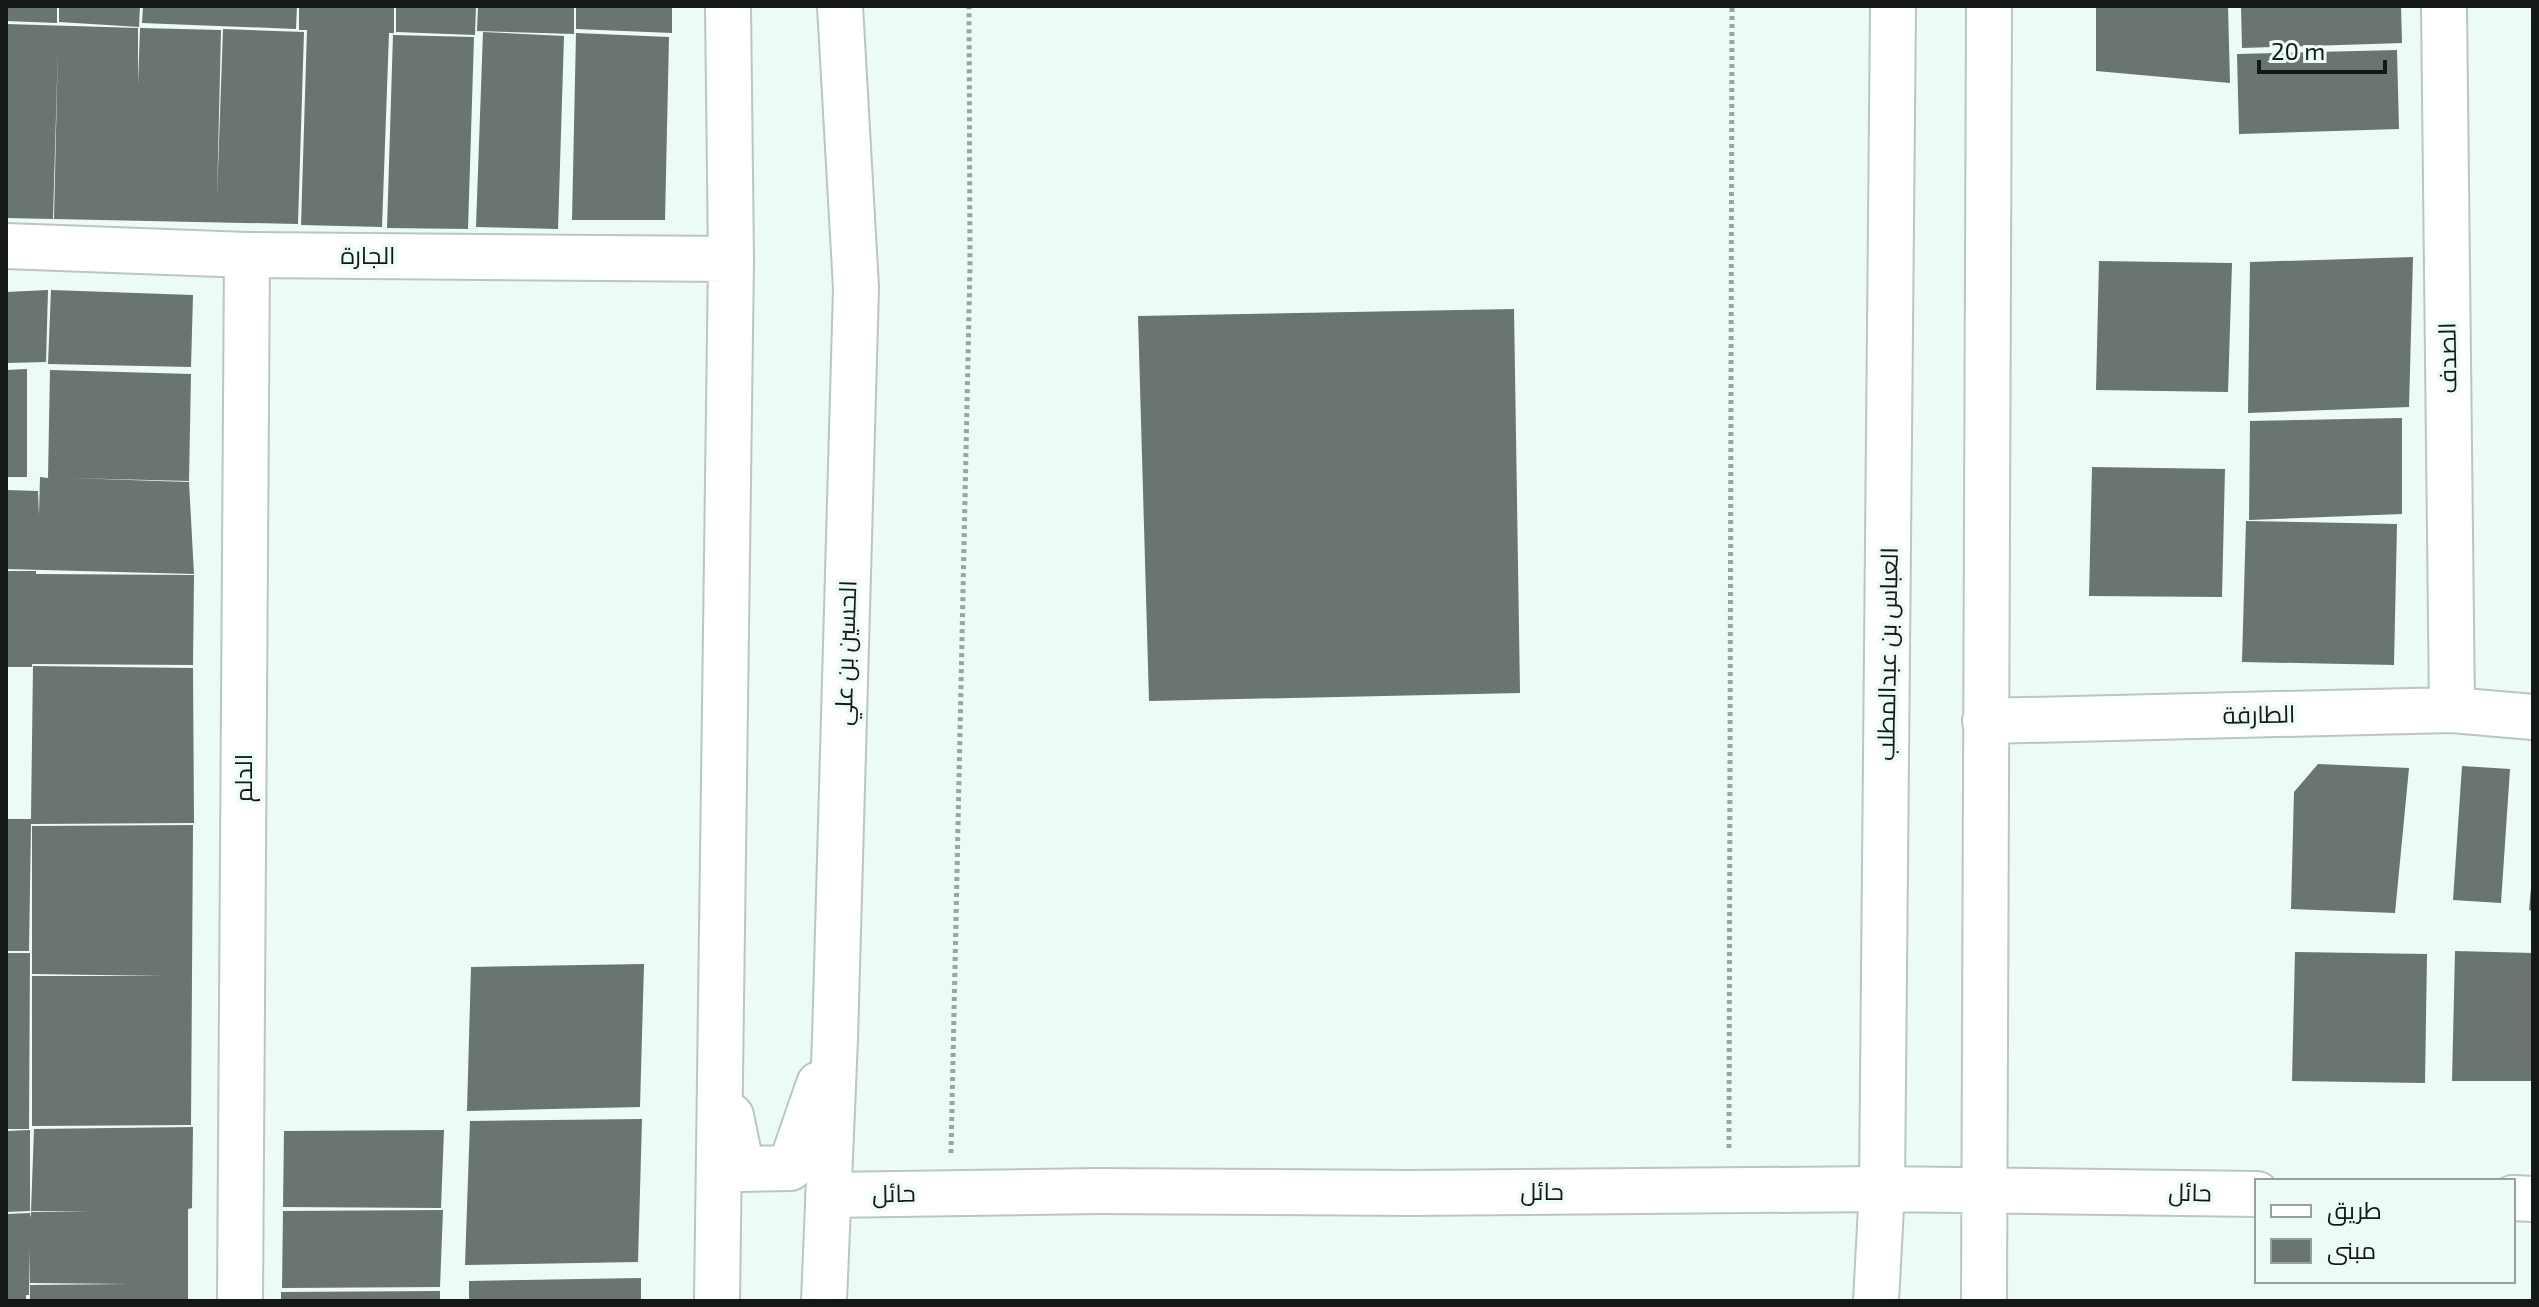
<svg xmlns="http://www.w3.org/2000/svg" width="2539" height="1307" font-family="'Exo 2',Cairo,sans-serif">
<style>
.building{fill:#6a7470}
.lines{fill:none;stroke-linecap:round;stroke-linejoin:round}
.minor-casing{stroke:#b9c6c4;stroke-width:48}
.path{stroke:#9aa4a3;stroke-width:5;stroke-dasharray:4 4;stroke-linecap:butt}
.minor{stroke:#fff;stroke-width:44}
.labels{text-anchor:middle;stroke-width:7;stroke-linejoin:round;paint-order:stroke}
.street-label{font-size:24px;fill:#141918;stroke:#ecfaf8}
</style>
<rect width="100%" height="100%" fill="#ecfaf8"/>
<path class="building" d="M6,6H57V23L6,21Z
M59,6H140L139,27L59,22Z
M143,6H297L296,29L142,23Z
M299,6H394V33H389L382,227L301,225L307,30H299Z
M396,6H476L475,35L396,32Z
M478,6H574V34L477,31Z
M576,6H672V33L576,29Z
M2096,6H2228L2230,83L2096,71Z
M2241,6H2401L2402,43L2242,48Z
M6,24L138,28V85L140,28L221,30L217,199L223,29L304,32L298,224L54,219L58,46L53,219L6,218Z
M483,32L564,36L558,229L476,227Z
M576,33L669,37L665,220H572Z
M393,35L474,37L468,229L387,228Z
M2397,50L2399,129L2239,134L2237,54Z
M2413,257L2409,407L2248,413L2250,262Z
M2099,261L2232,263L2228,392L2096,390Z
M48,290L46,362L6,363V292Z
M51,290L193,295L191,367L48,364Z
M1514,309L1520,693L1149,701L1138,316Z
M27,369V477H6V370Z
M50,370L191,374L189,481L70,478L189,482L194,574L6,569V490L38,491L39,515L40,477L48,478Z
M2402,418V514L2249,520L2250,421Z
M2092,467L2225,469L2222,597L2089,596Z
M2246,521L2397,524L2394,665L2242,662Z
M6,571H36V574L194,575L193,665L32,664V667H6Z
M33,666L193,668L194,823L31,824L29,951H6V819H31Z
M2318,764L2409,768L2395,913L2291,909L2294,792Z
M2462,766L2510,769L2501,903L2453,900Z
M193,825L191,1125L32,1126V976H165L32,974V826Z
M2531,888H2533V911L2529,910Z
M2455,951L2533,953V1081H2452Z
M2295,952L2427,954L2425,1083L2292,1081Z
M6,953H30L29,1129H6Z
M644,964L640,1107L467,1111L471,967Z
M642,1119L638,1262L465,1265L470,1121Z
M193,1127L192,1208L188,1209V1301H30V1285L130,1284L30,1283V1248L29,1295H26V1301H6V1214L30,1213L31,1218V1212L92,1211H31L34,1129Z
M30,1130V1211L6,1212V1131Z
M444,1130L441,1208L283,1207L284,1131Z
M443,1210L440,1287L282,1288L283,1211Z
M641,1278V1301H469V1281Z
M440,1291V1301H281V1292Z"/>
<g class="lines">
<g class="minor-casing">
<path id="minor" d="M2444,6L2452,710
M6,246L247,255L731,259
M1985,721L2452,710L2533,717
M731,1116L742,1169L790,1168L819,1084
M828,1195L1097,1191L1410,1193L1882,1189L2257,1194
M2513,1198L2533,1199
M240,1301L247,255
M717,1301L731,259L728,6
M824,1301L835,1038L856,288L840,6
M1876,1301L1882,1189L1893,6
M1984,1301L1989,6"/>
</g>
<path class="path" d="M1729,1148L1732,6
M951,1153L970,265L969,6"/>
<use href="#minor" class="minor"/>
</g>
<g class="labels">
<g class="street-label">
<text x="368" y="264">الجارة</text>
<text transform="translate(2448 358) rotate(-91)" y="8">الصدف</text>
<text transform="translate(846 653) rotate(-88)" y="8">الحسين بن علي</text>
<text transform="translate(1888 654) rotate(-89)" y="8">العباس بن عبدالمطلب</text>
<text transform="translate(2259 715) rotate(-1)" y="8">الطارفة</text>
<text transform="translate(244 778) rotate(-90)" y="8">الدلم</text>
<text x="1542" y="1200">حائل</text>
<text transform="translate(2190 1193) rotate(1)" y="8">حائل</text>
<text transform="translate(894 1194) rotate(-1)" y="8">حائل</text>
</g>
</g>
<rect width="2539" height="1307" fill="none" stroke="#141918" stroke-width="16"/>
<rect x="2255" y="1179" width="260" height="104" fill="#ecfaf8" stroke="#96a09e" stroke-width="2"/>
<rect x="2271" y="1205" width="40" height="12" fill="#ffffff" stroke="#96a09e" stroke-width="2"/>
<text x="2327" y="1219" font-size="24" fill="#141918">طريق</text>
<rect x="2271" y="1239" width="40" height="24" fill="#6a7470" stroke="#96a09e" stroke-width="2"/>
<text x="2327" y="1259" font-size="24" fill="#141918">مبنى</text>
<path d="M2259 60v12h126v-12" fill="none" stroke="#141918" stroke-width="4"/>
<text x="2271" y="60" font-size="24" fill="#141918" stroke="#ecfaf8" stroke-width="6" paint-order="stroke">20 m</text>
</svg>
